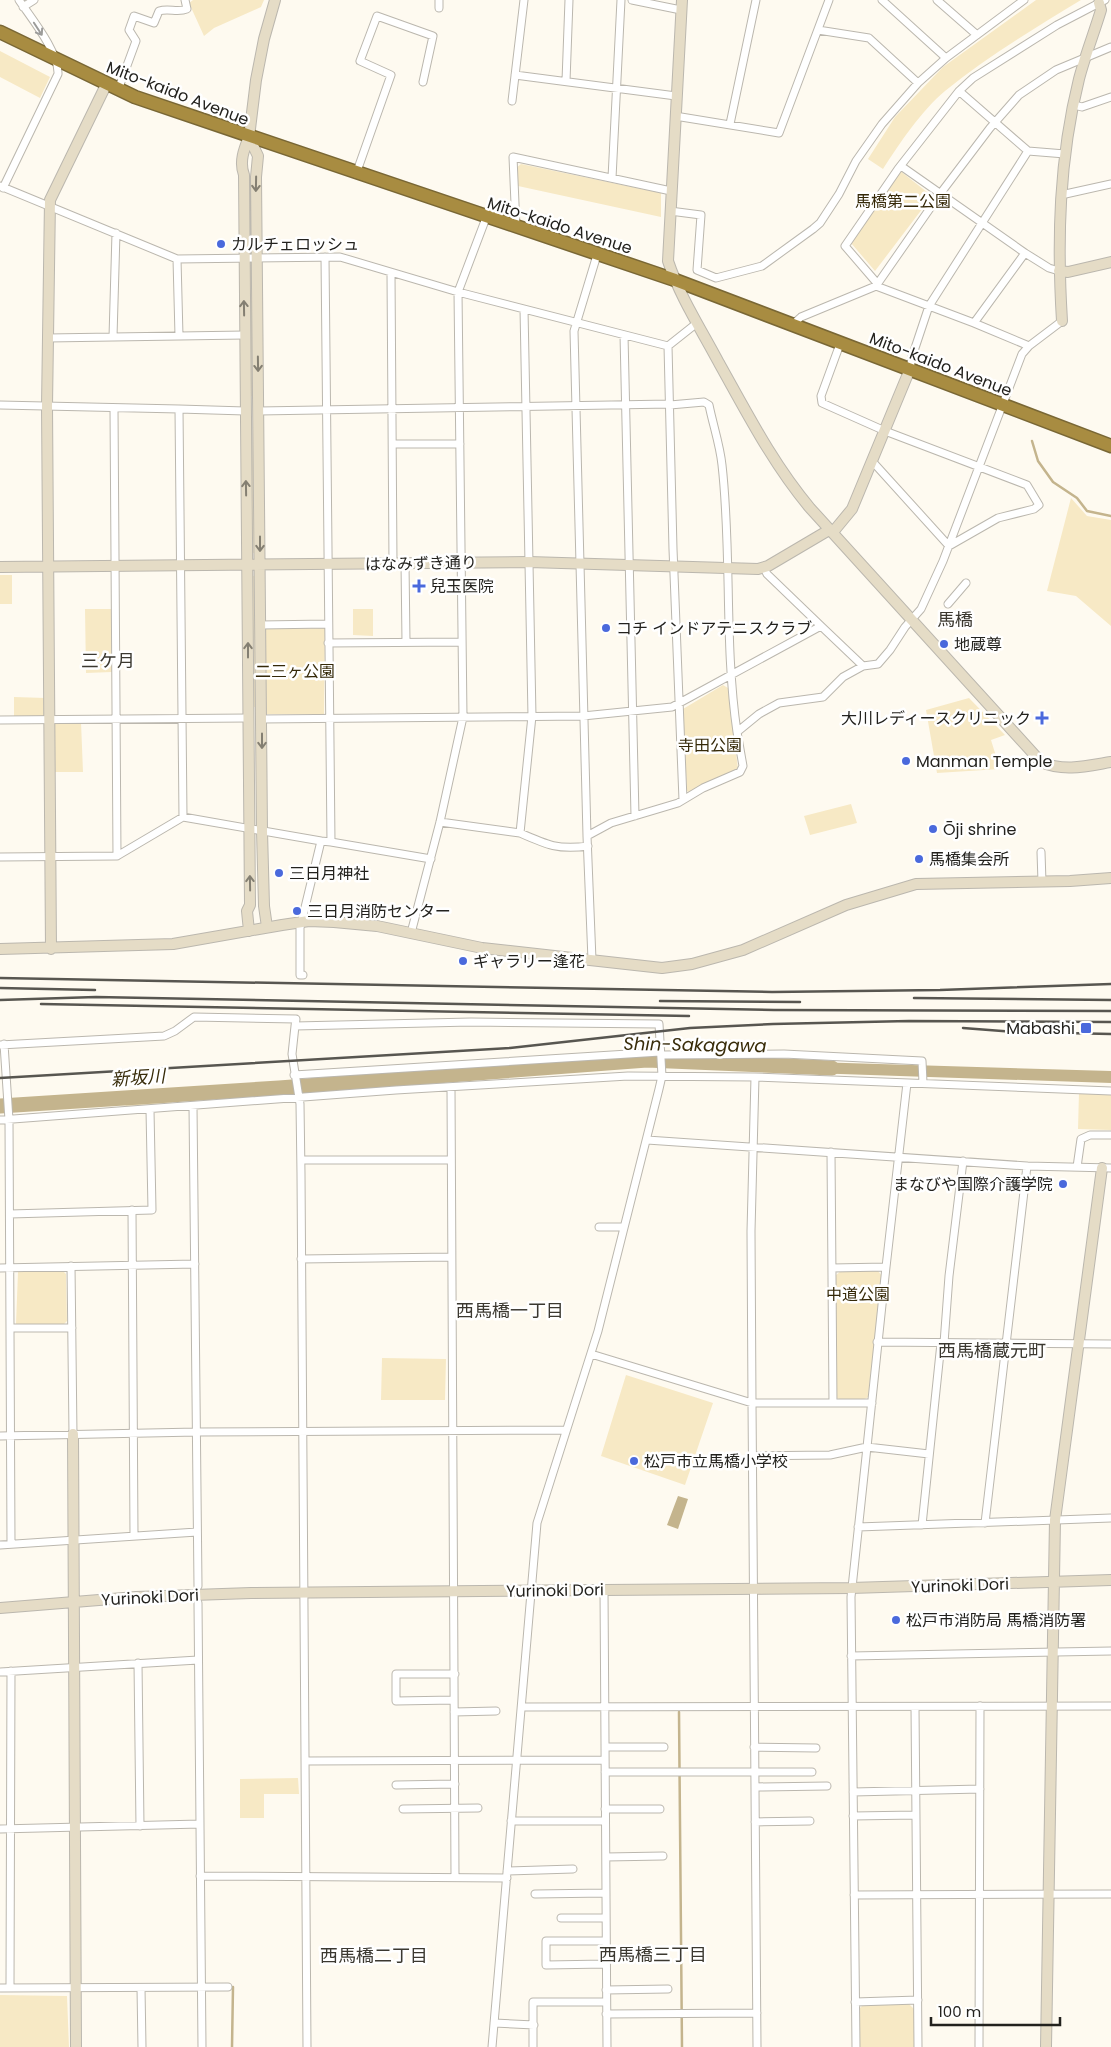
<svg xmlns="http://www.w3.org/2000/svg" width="1111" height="2047" font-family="Poppins,'Noto Sans JP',sans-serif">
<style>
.green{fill:#f7e9c5}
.water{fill:#c4b48d}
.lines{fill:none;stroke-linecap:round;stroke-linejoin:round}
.stream{stroke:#c4b48d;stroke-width:2.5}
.river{stroke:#c4b48d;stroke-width:15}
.street-casing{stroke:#bbb7ae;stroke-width:9}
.secondary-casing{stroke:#bbb7ae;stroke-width:12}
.highway-casing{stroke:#796735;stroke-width:15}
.street{stroke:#fff;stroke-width:7}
.secondary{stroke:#e5dcc6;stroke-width:10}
.highway{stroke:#a88c41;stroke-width:12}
.rail{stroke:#585650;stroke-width:2.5}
.oneway{stroke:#9c9c9a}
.oneway2{stroke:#847f72}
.poi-dot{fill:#4a69dc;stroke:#fff;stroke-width:2}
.labels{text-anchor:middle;stroke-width:5;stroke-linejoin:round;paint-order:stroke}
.street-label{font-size:16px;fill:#23221e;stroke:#fff}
.park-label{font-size:16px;fill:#352908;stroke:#fff}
.poi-label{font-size:16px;fill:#23221e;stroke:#fff;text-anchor:start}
.neighbourhood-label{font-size:18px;fill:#3b3830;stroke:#fff}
.water-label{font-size:18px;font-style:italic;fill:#382c0a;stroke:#fff}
</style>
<rect width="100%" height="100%" fill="#fefaf0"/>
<path class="green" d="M193,0H264L261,7L214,28L204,36L189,3Z
M1036,0H1081C1035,28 987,57 945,91C922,110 899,144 883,169L868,159L895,117L943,67Z
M0,51L50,77L40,98L0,77Z
M521,164L661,193V217L518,186L516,168Z
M899,170L932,196L875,271L851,243Z
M249,265H252L254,396H249Z
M252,426L255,553H252L250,427Z
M1071,498L1087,516L1111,520V626L1076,596L1047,591Z
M0,575H12V604H0Z
M251,576H256L257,707H254L252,706Z
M85,609H111L112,672L86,673Z
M353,609H373V636L353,635Z
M325,628L324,714H264L265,629Z
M723,685L728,688L738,769L690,793L687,791L683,709Z
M14,697L46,698L47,718L14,716Z
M969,698L1005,735L991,740L1000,769L937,773L926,710Z
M52,722H81L83,772H53Z
M851,804L857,823L810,835L804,816Z
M1079,1092L1111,1094V1130L1078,1129Z
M171,1098L172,1104L126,1108L125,1101Z
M63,1271L66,1274L67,1321L64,1324H16L18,1272Z
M841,1271H878L882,1276L868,1397C861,1402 842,1402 836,1397L835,1276Z
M382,1358L446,1359L445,1400H381Z
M626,1375L713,1403L685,1485L601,1456Z
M298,1778L299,1794H264V1818H240V1779Z
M0,1995L67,1996L69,2047H0Z
M909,2004L914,2009V2047H859V2009L863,2005Z"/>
<path class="water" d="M813,1062L1111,1071V1083L811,1073Z
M678,1496L688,1499L678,1529L667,1525Z"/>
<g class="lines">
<path class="stream" d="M1032,441L1038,461L1053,482L1077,498L1087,511L1111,516
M679,1712L682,2047
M232,2047L233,1987"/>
<path class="river" d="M0,1106L279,1088L647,1060L832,1068"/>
<g class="street-casing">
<path id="street" d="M632,0L681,10
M882,0L946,58
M937,0L977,35
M23,7L34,0
M439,8V0
M818,30L869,38L918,83
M515,75L676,96
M566,81L569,0
M118,90L136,41L129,30L134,16L154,23L159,11C169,8 178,13 187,9L185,0
M959,91L1028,151
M512,101L524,0
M1074,105L1082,107L1111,97
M675,116L779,133L829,0
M730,124L756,0
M356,174L391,75L360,61L377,16L433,36L423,82
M612,178L621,0
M0,186L177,259L340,257L458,292L668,346
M3,188L58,74C59,52 31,18 19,0
M1061,195L1111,184
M670,211L701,215L697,270L716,278L762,266L813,229L820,223L839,194L856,161L882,124L918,83L946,58L1024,0
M516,227L513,157L671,191
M1025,253L1049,268L1059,271
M177,259L179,336
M391,273L393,563
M876,282L845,246L898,169L959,91L973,78L1057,25L1105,0
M876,286L974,323L1025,253L901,166
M974,323L1029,346
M792,325L801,317L876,286L940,194L990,128L1019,95L1056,70L1111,47
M624,335L635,816
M113,337L245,335
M48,338L113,337L116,233
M840,344L821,396L822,403L885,431L1027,485L1039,505L1034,509L998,518L949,546L872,461
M910,369L912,357L929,306L1028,151L1065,154
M0,405L179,409L183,817
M670,405L704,402L709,405C713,425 720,445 722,465C732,553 724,643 737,732
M114,408L117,856
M179,409L245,411
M259,411L670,404
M393,444H460
M405,563L406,642
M948,604L966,583
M260,625L328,624
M821,626L863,666
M328,643L462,642
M261,719L583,716L672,707L821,626L767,574L764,568
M0,720L248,718
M683,800L673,549L668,346L697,323
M440,822L520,833L532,716L524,309
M520,833C547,845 558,850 588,846
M587,836L574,331L597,255
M331,842L431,859
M1041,852L1042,882
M0,857L117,856L183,817L321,841
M411,933L440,822L463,717L458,292L486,218
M592,960L587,836L611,823L678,803L703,788L740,772L743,766L737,732L759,714L779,703L823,697L843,677L863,666L878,664L890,650L905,627L921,609L943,561L1022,354L1029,346L1062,321
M303,975H300V928L321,841L331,842L325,257
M295,1026L292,1054L300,1104L301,1174L307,2047
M4,1044L9,1120L11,1544
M0,1045L164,1036L175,1031L194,1017L296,1019L295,1026L471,1022L659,1024L662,1076L659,1089L598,1331L537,1523L492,2047
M661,1055L784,1054L922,1061L923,1083
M294,1075L660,1052
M451,1087L455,1877
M193,1106L198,1586
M0,1120L396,1090L628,1076L755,1077L1111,1091
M647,1140L1027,1166L1111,1168
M831,1152L833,1403
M301,1160H451
M1077,1167L1081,1139L1090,1135H1111
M132,1210L134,1536
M10,1214L152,1210L150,1110
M599,1227H624
M301,1259L451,1257
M71,1266L73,1434
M886,1267L907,1083
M0,1268L195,1264
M10,1328H72
M877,1342L1111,1344
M944,1343L949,1276L963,1161
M591,1354L752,1403L751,1231L755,1077
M0,1436L197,1432L566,1430
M752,1456L830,1455L867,1447L886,1267L832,1268
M985,1523L1027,1166
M922,1525L941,1343
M858,1527L1111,1518
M0,1545L197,1532
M604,1590L607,2047
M198,1603L202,2047
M851,1656L1111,1651
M138,1663L140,1826
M0,1672L198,1660
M454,1700L396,1701V1674H455
M522,1707L1111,1706
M915,1707L918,2047
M454,1712L496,1711
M605,1747H664
M754,1747L816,1748
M305,1761L605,1760
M605,1772H812
M396,1785L455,1784
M755,1787L827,1786
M853,1792L980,1789
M403,1809L478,1808
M605,1809H660
M853,1816L916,1815
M511,1821H605
M755,1822L810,1821
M0,1829L200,1824
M606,1857L663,1856
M507,1871L573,1869
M200,1876L507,1878
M535,1894L606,1893
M854,1895L1111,1894
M561,1918H606
M606,1941H546V1965L606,1964
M0,1988L228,1987
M10,1988L11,1671
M141,1988L142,2047
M606,1990L668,1989
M855,2002L918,2000
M606,2014L757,2013
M494,2023L534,2025
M533,2047V2002H606
M757,2047L752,1403H872
M856,2047L851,1597L867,1447L929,1454
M979,2047L980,1706"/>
</g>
<g class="secondary-casing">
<path id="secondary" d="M682,0L668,261C680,297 701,329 719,363C747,413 773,464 810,508L1041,762C1064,772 1087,766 1111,762
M249,137L258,156L256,177L262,831L264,906L267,927
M1059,271L1068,272L1111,262
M1062,321C1057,240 1059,159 1079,79C1085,56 1094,33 1101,10L1099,3
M0,567L529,562L758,569L768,566L829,530L833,532L852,509L910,369
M249,931L247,911L250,905L244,175C239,162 244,149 249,137L256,80L264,39L275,0
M0,949L173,944L282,925L309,921L334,922L377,926L482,948L662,968L692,964L743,950L846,905L916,884L1070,881L1111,878
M51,949L47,406L50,200L106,85
M73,1434L76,2047
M0,1608L136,1597L251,1593L851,1588L1111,1580
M1046,2047L1055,1520L1102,1168"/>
</g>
<g class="highway-casing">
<path id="highway" d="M0,32L135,97L675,280L1111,446"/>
</g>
<use href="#street" class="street"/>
<use href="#secondary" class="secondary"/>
<use href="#highway" class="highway"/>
<path class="rail" d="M0,978L772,992L940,990L1111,984
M0,988L95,990
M914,998L1111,1000
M0,1000L96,997L774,1010L1111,1011
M660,1001L800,1002
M41,1004L689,1016
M963,1028L1015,1032L1111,1034
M0,1078L510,1048L690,1028L773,1024L909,1021L1111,1022"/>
</g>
<defs><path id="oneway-shaft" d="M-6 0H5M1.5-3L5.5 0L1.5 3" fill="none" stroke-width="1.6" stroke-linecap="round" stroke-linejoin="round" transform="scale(1.25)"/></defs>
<use class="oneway" href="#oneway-shaft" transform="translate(38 29) rotate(57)"/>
<g class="oneway2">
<use href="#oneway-shaft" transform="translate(256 184) rotate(91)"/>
<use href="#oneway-shaft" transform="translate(244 308) rotate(-91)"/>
<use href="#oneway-shaft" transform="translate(258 364) rotate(89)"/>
<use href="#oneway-shaft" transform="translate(246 488) rotate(-91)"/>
<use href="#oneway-shaft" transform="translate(260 544) rotate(90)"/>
<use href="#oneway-shaft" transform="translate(248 650) rotate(-90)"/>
<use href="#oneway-shaft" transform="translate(262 741) rotate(90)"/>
<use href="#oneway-shaft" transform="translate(250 883) rotate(-91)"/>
</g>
<g class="poi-dot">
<circle cx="221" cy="244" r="5"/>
<path d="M416.5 578.5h5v5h5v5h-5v5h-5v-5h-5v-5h5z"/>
<circle cx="606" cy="628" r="5"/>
<circle cx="944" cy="644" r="5"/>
<path d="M1039.5 710.5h5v5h5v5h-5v5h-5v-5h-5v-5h5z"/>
<circle cx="906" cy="761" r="5"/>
<circle cx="933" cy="829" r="5"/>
<circle cx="919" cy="859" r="5"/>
<circle cx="279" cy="873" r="5"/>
<circle cx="297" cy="911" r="5"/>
<circle cx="463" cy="961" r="5"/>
<rect x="1080" y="1022" width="12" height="12" rx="2.5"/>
<circle cx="1063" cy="1184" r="5"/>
<circle cx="634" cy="1461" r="5"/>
<circle cx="896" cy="1620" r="5"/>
</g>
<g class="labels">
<g class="street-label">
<text transform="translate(178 93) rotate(21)" y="6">Mito-kaido Avenue</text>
<text transform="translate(560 225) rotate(18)" y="6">Mito-kaido Avenue</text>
<text transform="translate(941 364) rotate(21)" y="6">Mito-kaido Avenue</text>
<text transform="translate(421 563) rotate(-1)" y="6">はなみずき通り</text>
<text transform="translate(960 1585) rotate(-2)" y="6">Yurinoki Dori</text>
<text transform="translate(555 1590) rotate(-1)" y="6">Yurinoki Dori</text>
<text transform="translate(150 1597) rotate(-3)" y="6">Yurinoki Dori</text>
</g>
<g class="park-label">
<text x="903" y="207">馬橋第二公園</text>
<text x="295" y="677">二三ヶ公園</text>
<text x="710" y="751">寺田公園</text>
<text x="858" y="1300">中道公園</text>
</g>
<g class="poi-label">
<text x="231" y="250">カルチェロッシュ</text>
<text x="430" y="592">兒玉医院</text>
<text x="616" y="634">コチ インドアテニスクラブ</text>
<text x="954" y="650">地蔵尊</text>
<text x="1031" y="724" text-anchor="end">大川レディースクリニック</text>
<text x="916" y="767">Manman Temple</text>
<text x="943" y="835">Ōji shrine</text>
<text x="929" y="865">馬橋集会所</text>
<text x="289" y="879">三日月神社</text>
<text x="307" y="917">三日月消防センター</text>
<text x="473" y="967">ギャラリー逢花</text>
<text x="1075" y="1034" text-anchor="end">Mabashi</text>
<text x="1053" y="1190" text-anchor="end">まなびや国際介護学院</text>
<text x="644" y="1467">松戸市立馬橋小学校</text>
<text x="906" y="1626">松戸市消防局 馬橋消防署</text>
</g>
<g class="neighbourhood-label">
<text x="955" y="626">馬橋</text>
<text x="108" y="667">三ケ月</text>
<text x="510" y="1317">西馬橋一丁目</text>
<text x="992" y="1357">西馬橋蔵元町</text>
<text x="653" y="1961">西馬橋三丁目</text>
<text x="374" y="1962">西馬橋二丁目</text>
</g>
<g class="water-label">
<text transform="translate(695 1045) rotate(1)" y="6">Shin-Sakagawa</text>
<text transform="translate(138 1078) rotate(-4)" y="6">新坂川</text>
</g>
</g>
<path d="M931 2017v8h129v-8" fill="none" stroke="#23221e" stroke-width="2.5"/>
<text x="938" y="2017" font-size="15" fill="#23221e" stroke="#ffffff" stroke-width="4" paint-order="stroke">100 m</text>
</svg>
